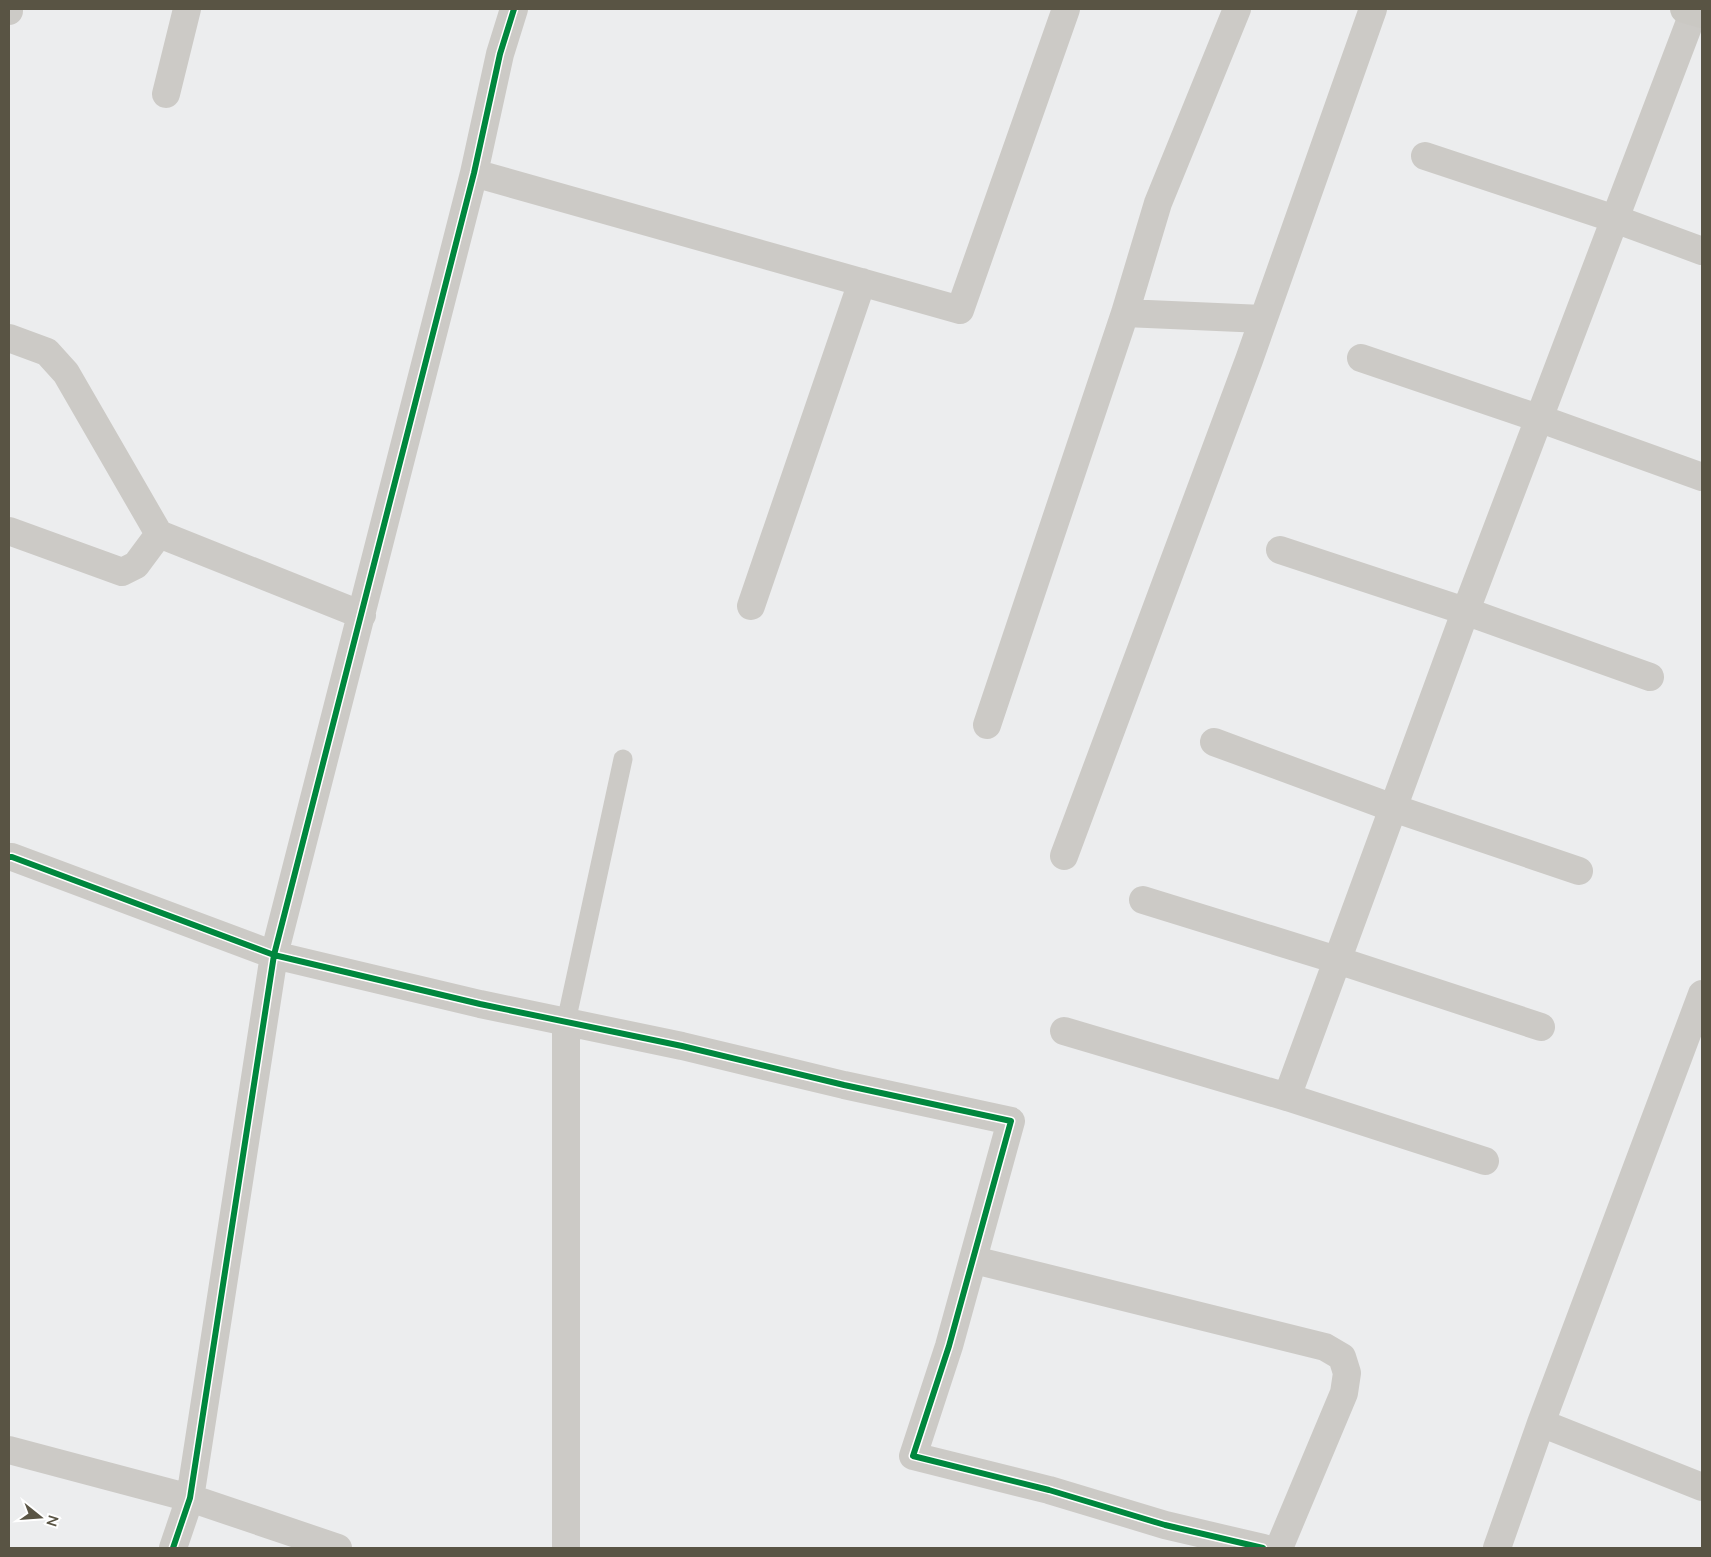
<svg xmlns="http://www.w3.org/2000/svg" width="1711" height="1557" font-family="Lato,sans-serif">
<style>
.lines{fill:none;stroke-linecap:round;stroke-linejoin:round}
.service{stroke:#cccac6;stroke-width:19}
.minor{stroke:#cccac6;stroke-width:28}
.primary{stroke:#cac8c3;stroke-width:28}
.cycleway-casing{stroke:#fff;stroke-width:9}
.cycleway{stroke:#00873e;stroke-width:6}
</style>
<rect width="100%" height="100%" fill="#ecedee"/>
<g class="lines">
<path class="service" d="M566,1022L623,759"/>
<path class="minor" d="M9,11V9
M166,94L187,9
M1425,156L1615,219L1702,251
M474,173L960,310L1066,9
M1125,313L1263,319
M9,338L47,352L66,373L159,534L362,615
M1361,358L1538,418L1702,477
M9,531L122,572L136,565L159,534
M1280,550L1465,611L1650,677
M751,606L862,282
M987,725L1125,313L1158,203L1237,9
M1214,742L1393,808L1579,871
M1064,856L1249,360L1373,9
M9,857H12L274,955L480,1004L682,1046L844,1085L1011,1121L949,1346L913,1456L1049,1490L1165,1525L1263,1548
M1143,900L1337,960L1541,1027
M1064,1031L1287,1097L1485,1161
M1287,1097L1460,626L1694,11
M974,1260L1325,1347L1342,1357L1347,1373L1344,1393L1279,1548
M1541,1423L1702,1487
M9,1450L190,1498L338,1548
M173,1548L190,1498L274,955L474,173L500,54L514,9
M566,1548V1022
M1497,1548L1541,1423L1702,994"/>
<path class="primary" d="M1684,9L1702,14"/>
<g class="cycleway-casing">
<path id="cycleway" d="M9,857H12L274,955L480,1004L682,1046L844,1085L1011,1121L949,1346L913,1456L1049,1490L1165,1525L1263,1548
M173,1548L190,1498L274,955L474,173L500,54L514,9"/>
</g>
<use href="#cycleway" class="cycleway"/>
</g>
<rect width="1711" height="1557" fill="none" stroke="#595444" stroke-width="20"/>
<g transform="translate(40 1517) rotate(107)" stroke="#ffffff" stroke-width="4" paint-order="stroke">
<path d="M0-4L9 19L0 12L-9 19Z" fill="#595444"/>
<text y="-8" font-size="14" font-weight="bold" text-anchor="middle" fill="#595444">N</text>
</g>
</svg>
